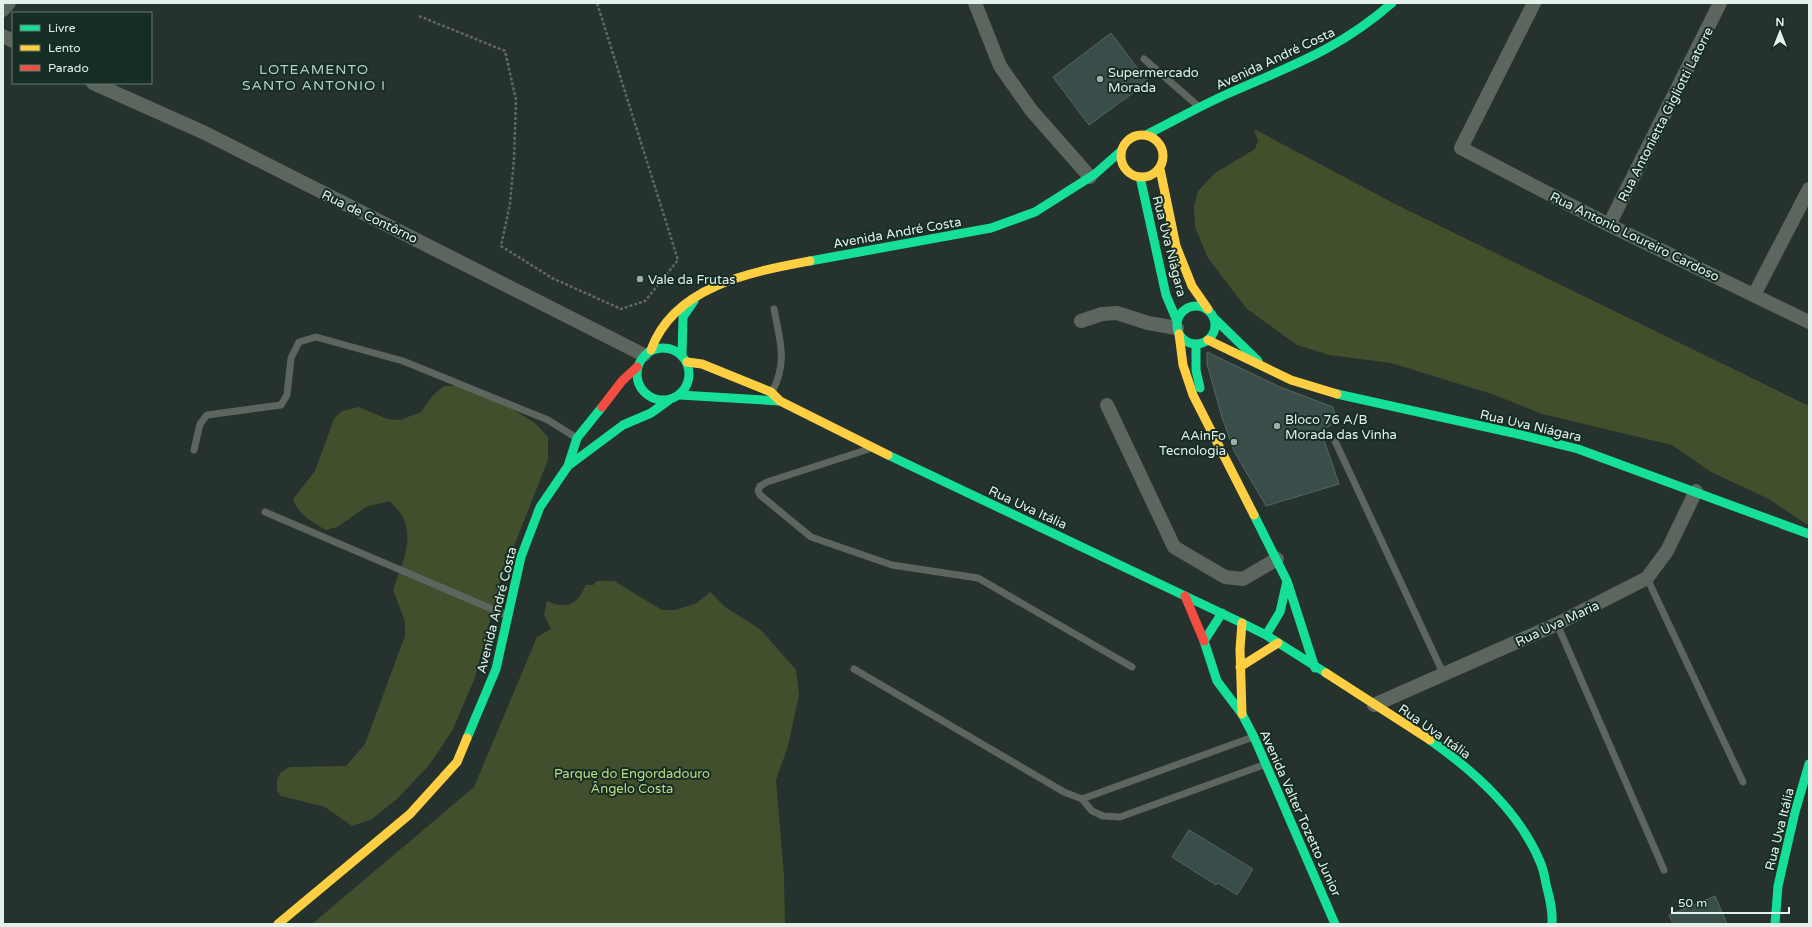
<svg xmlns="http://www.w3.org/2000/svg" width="1812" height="927" font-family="'Varela Round',sans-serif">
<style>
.green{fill:#424f2d}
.building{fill:#394d4a;stroke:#586461}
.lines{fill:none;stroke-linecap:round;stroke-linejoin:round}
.path{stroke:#616863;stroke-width:2.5;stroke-dasharray:3 2;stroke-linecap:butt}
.lane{stroke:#5d655f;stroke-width:7}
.street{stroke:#5d655f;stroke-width:14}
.fast{stroke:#16e098;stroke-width:9}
.slow{stroke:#ffcf43;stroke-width:9}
.jam{stroke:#f24e42;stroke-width:9}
.poi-dot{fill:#a0aea8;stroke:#162d24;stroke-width:1.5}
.labels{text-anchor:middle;stroke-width:4;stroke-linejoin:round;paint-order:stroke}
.street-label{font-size:13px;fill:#e3f1eb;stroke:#162d24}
.poi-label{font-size:13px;fill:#e3f1eb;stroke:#162d24;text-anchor:start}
.park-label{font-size:13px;fill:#bedb84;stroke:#162d24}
.neighbourhood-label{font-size:14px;letter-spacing:1px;fill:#b4d0c4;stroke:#162d24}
</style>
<rect width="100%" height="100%" fill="#25322d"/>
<path class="green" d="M1254,129L1395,204L1809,406V524H1806L1769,499L1711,472L1672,445L1542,414L1492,394L1391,363L1329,355L1297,345L1247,309L1208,258L1195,227L1194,206L1198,191L1215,173L1255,149L1258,141Z
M444,386H457L509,407L535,423L548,437V460L501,579L474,680L452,731L430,764L398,798L372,819L352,826L325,807L281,796L277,790V779L281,772L290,767L346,766L365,744L405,636V621L393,590C404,558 421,527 389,501L366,507L337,527L326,530C313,523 297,513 293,499L315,471L334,419L342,411L359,407L387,419L400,420L421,412L433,395Z
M597,581H614L662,610H675L697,603L710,592L725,607L761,630L796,670L799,695L788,746L776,780L784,877L785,924H312L474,787L537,637L551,629L544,615L547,601C567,610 577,605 586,585H593Z"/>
<path class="building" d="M1111,33L1148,82L1089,125L1053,77Z
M1207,352L1280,387L1333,407L1337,421L1321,431L1339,484L1266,506L1234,451L1222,417L1207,364Z
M1189,830L1253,869L1237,895L1218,883L1216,885L1172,857Z
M1715,896L1727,924H1673L1669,915Z"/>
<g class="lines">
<path class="path" d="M419,16L505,51L516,100L514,159L510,204L501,246L552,278L621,309L645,301L678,260L597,3"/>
<path class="lane" d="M1144,59L1197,105
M772,392C788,362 780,341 774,309
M1335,441L1444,675
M869,449L767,482L760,486L758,491L760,495L811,537L892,565L978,578L1132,667
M194,450L200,424L207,415L281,405L287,395L291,358L299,342L316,337L403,361L548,420L575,437
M265,512L506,615
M1647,578L1743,782
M1557,624L1664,870
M854,669L1064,792L1082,799L1092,811L1103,816L1120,817L1266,764
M1082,799L1253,737"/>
<path class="street" d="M975,3L1000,66L1031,110L1090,177
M1534,3L1461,148L1609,225L1809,322
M3,10L9,3
M3,36L13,41
M93,83L205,133L644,355
M1609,225L1720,3
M1754,295L1809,189
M1081,321L1102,314L1117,313L1148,323L1177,328
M1107,405L1174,547L1225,577L1243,579L1277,559
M1374,705L1557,624L1647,578L1667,551L1696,491"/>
<path class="fast" d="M1146,135C1172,122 1198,107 1225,95C1288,67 1339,50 1392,3
M1140,177L1166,295L1177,321
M810,261L991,228L1035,212L1095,174L1121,151
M1177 325a19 19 0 1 1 38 0a19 19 0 1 1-38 0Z
M1215,319L1258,361
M1196,344V370L1200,388
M637 374a26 26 0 1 1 52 0a26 26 0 1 1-52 0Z
M682,355L683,317L694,301
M1337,394L1513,433L1578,449L1809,534
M680,395L780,401
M888,455L1242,623L1266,635L1326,673
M568,466L623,425L651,413L669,400
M1254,515L1287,581L1315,668
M1222,613L1204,641L1217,681L1242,714L1254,737L1335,924
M1266,635L1280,612L1287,581
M467,738L496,669L521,557L540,507L568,466L577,438L602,407
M1430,740C1475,772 1520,812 1541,864C1544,871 1545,880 1547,888C1550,900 1553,911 1552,924
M1775,924L1778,886L1795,812L1809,764"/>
<path class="slow" d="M1121 156a21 21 0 1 1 42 0a21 21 0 1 1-42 0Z
M1160,169L1176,246L1192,286L1208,309
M1179,334L1183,365L1193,395L1254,515
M1208,340L1291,380L1337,394
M651,350C674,286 751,272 810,261
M687,362L702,364L771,392L780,401L888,455
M1242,623L1240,649L1242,714
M1240,667L1278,643
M1326,673L1430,740
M278,924L410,814L457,762L467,738"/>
<path class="jam" d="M602,407L622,381L637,367
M1185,596L1204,641"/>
</g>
<g class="poi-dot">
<circle cx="1100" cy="79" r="4"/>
<circle cx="640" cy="279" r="4"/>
<circle cx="1277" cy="426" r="4"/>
<circle cx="1234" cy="442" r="4"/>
</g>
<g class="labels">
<g class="street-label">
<text transform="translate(1275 58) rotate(-25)" y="5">Avenida André Costa</text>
<text transform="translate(1665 114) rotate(-63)" y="5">Rua Antonietta Gigliotti Latorre</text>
<text transform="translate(370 216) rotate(26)" y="5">Rua de Contôrno</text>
<text transform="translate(897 232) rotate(-10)" y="5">Avenida André Costa</text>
<text transform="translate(1635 236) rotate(26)" y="5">Rua Antonio Loureiro Cardoso</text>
<text transform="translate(1170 246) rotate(76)" y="5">Rua Uva Niágara</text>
<text transform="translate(1531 425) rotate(13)" y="5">Rua Uva Niágara</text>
<text transform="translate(1028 507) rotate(25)" y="5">Rua Uva Itália</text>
<text transform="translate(496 610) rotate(-76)" y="5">Avenida André Costa</text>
<text transform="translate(1557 623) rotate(-25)" y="5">Rua Uva Maria</text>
<text transform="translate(1435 731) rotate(35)" y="5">Rua Uva Itália</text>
<text transform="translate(1301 813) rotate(66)" y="5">Avenida Valter Tozetto Junior</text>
<text transform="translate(1779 829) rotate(-76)" y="5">Rua Uva Itália</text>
</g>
<g class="poi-label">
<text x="1108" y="77">Supermercado<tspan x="1108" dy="15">Morada</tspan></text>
<text x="648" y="284">Vale da Frutas</text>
<text x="1285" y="424">Bloco 76 A/B<tspan x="1285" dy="15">Morada das Vinha</tspan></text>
<text x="1226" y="440" text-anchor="end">AAinFo<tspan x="1226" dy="15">Tecnologia</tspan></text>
</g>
<g class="park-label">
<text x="632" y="778">Parque do Engordadouro<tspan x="632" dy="15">Ângelo Costa</tspan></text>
</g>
<g class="neighbourhood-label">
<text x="314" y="74">LOTEAMENTO<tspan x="314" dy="16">SANTO ANTONIO I</tspan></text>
</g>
</g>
<rect width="1812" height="927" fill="none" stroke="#e3f1eb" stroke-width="8"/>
<rect x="12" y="12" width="140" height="72" fill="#162d24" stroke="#687b74"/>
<rect x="20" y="25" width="20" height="6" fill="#16e098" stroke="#687b74"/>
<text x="48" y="32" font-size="12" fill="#e3f1eb">Livre</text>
<rect x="20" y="45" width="20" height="6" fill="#ffcf43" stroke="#687b74"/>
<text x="48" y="52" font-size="12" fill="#e3f1eb">Lento</text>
<rect x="20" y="65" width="20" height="6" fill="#f24e42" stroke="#687b74"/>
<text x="48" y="72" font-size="12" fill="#e3f1eb">Parado</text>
<g transform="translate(1780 32)" stroke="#162d24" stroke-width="3" paint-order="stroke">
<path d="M0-3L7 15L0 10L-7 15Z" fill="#e3f1eb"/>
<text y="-6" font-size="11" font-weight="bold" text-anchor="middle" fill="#e3f1eb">N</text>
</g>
<path d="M1672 907v6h117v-6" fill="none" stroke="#e3f1eb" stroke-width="2"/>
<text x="1678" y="907" font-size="12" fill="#e3f1eb" stroke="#162d24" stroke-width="3" paint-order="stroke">50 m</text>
</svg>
